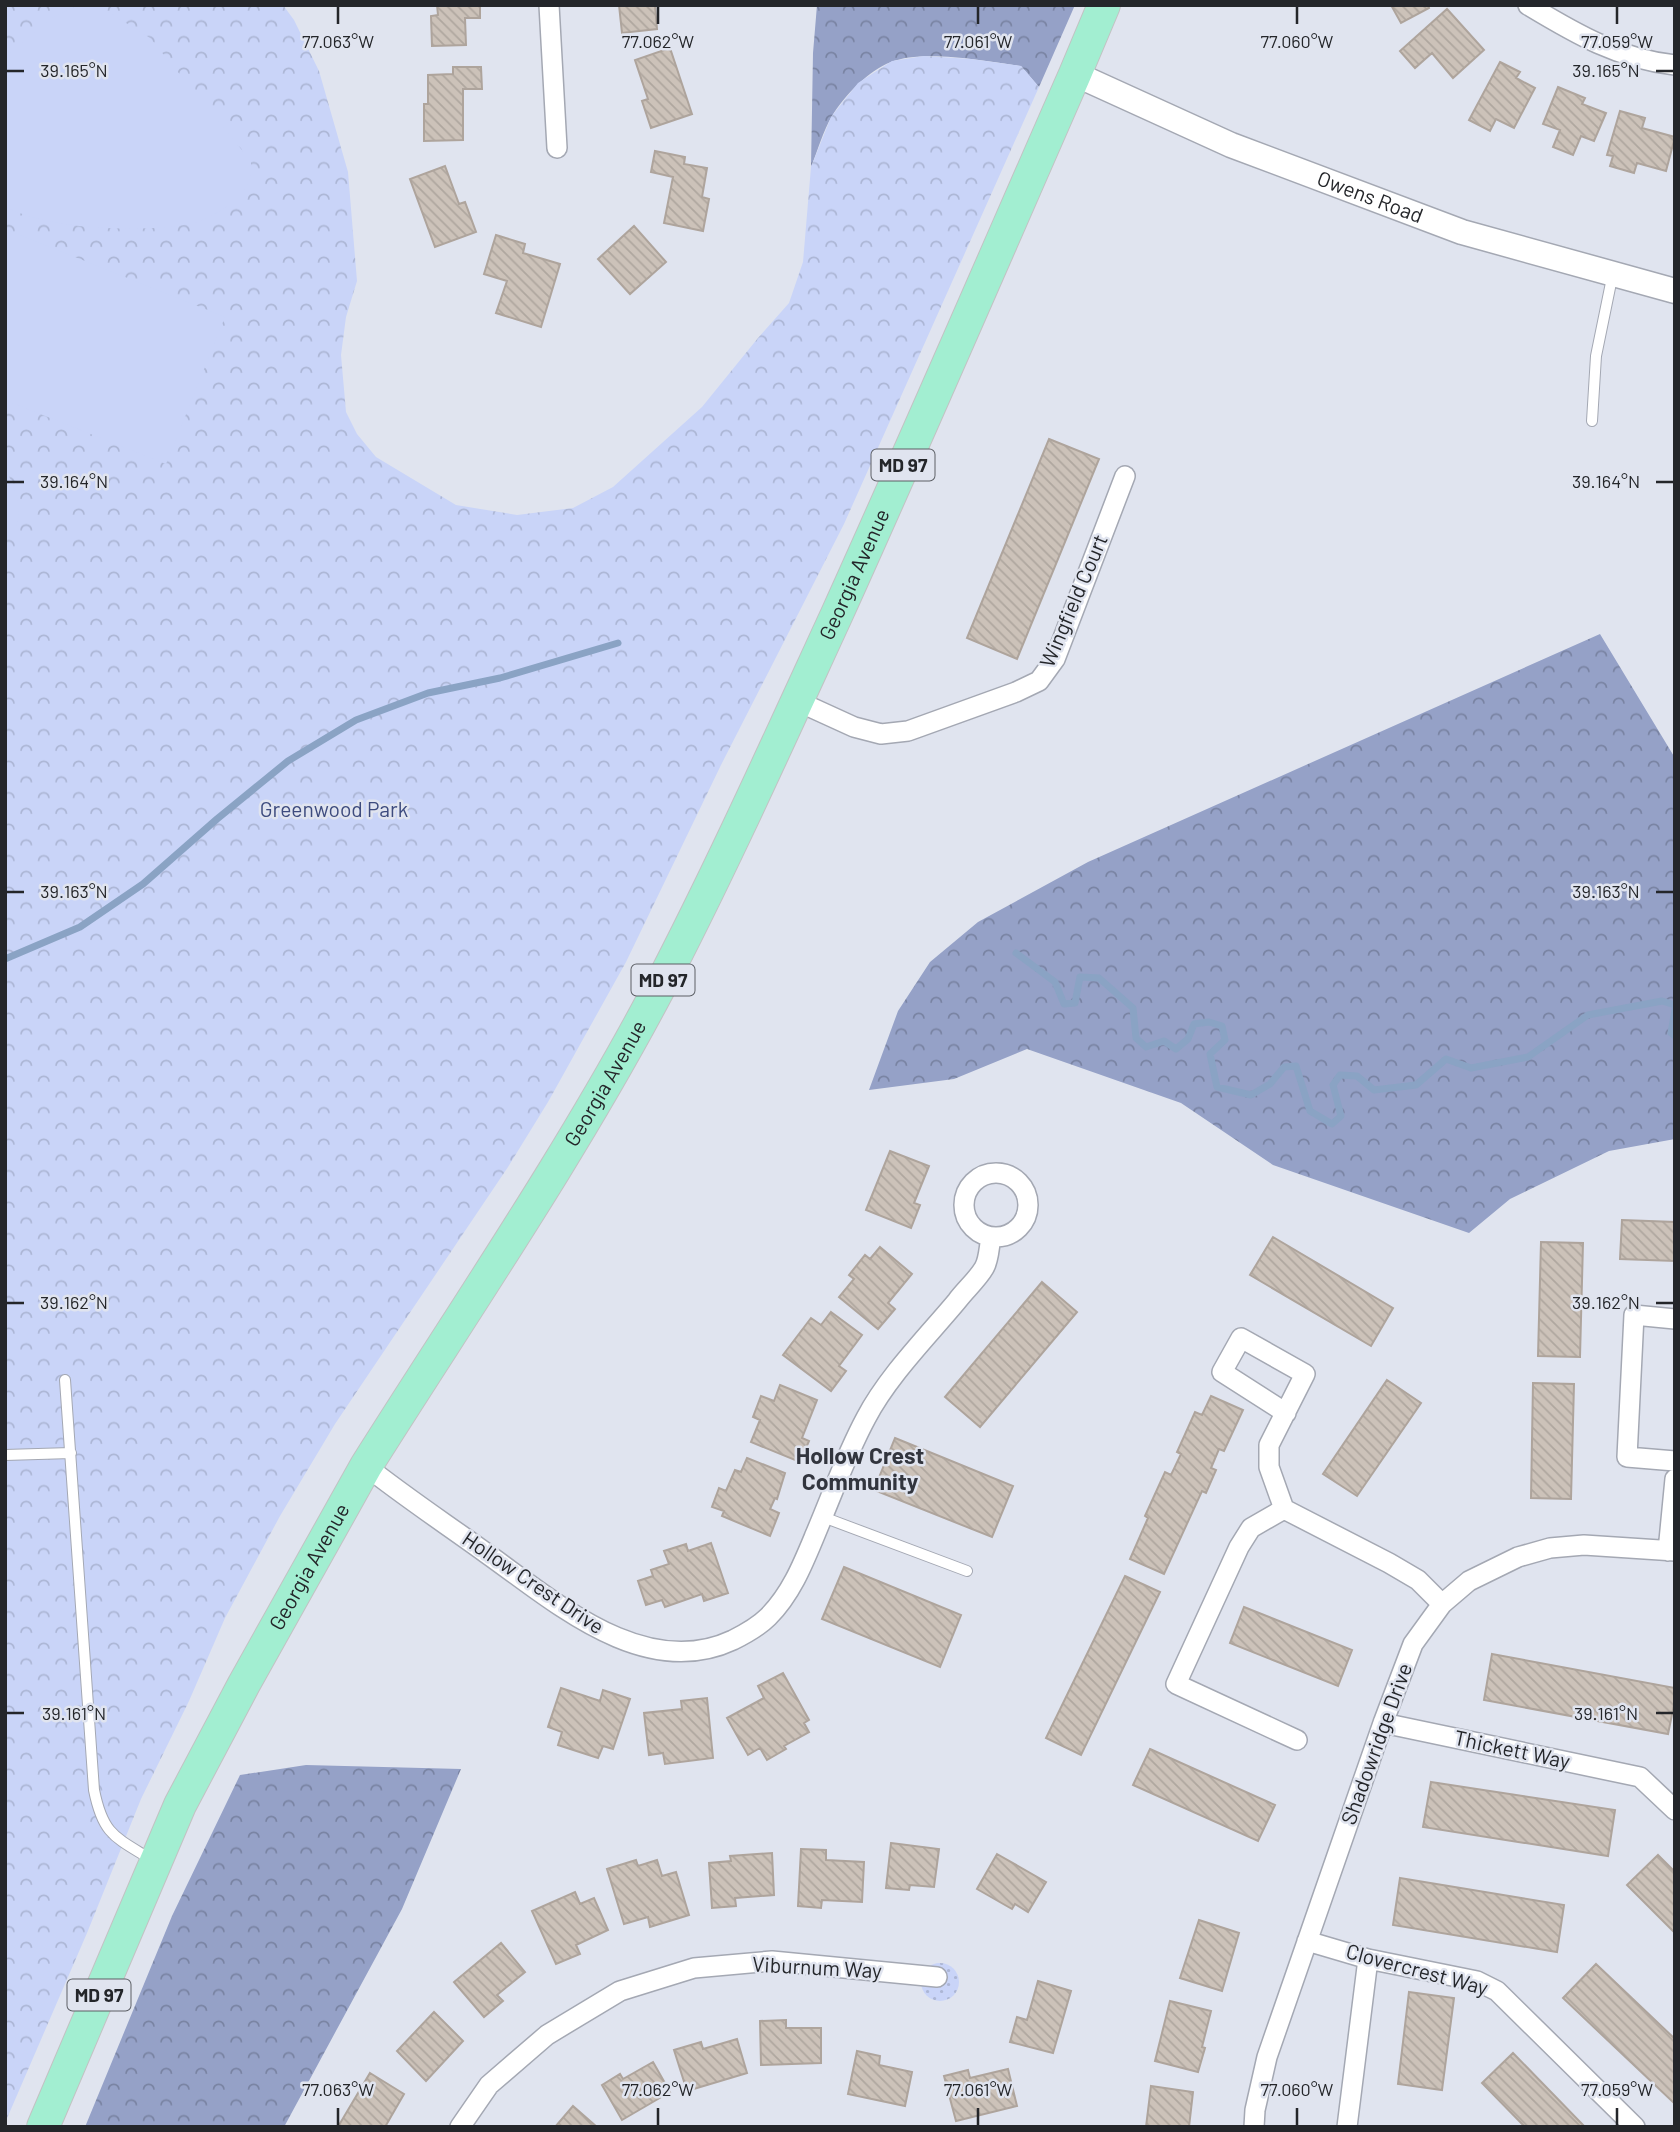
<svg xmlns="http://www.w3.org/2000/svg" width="1680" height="2132" font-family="Barlow,sans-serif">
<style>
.grass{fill:url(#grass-dots)}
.forest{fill:url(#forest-crowns)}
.park{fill:url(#park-crowns)}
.pitch{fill:#c9d4f8}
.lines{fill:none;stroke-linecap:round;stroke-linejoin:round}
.stream{stroke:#8aa3c4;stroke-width:7}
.building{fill:url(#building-back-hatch);stroke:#aea49c;stroke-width:2}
.service-casing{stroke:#a4a8b3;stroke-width:12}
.minor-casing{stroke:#a4a8b3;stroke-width:22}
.tertiary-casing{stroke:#a4a8b3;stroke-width:27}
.primary-casing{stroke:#c2c2c3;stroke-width:34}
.service{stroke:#fff;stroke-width:10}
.minor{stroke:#fff;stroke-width:19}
.tertiary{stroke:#fff;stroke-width:24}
.primary{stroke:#a2eed1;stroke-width:32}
.ticks{fill:none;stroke:#24262a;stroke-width:2.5}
.labels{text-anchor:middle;stroke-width:5;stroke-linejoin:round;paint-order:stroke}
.shield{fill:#e0e4ef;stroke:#5c5f65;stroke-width:2}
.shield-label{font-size:19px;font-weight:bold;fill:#24262a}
.street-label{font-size:21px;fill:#24262a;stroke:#e0e4ef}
.park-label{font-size:21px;fill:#3d4b7e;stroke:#e0e4ef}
.neighbourhood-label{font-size:23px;font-weight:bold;fill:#32353e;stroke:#e0e4ef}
.ticks-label{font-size:18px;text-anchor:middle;fill:#24262a;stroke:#e0e4ef;stroke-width:5;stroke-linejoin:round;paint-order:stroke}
</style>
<defs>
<pattern id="grass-dots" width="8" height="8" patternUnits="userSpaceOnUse" patternTransform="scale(1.75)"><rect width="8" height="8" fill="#c9d4f8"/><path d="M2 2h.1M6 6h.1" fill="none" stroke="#acb6d5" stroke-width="1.8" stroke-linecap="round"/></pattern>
<pattern id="forest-crowns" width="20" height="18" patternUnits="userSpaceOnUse" patternTransform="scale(1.75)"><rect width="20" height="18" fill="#95a1c7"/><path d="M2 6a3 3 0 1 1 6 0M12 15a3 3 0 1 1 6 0" fill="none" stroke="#7983a2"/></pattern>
<pattern id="park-crowns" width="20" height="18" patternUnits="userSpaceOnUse" patternTransform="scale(1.75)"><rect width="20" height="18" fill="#c9d4f8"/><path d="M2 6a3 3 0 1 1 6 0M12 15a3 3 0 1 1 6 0" fill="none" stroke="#acb6d5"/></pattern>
<pattern id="building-back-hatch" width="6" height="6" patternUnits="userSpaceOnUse" patternTransform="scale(1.75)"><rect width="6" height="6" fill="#ccc2b9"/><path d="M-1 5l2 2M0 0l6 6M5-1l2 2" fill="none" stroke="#afa79f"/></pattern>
</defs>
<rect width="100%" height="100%" fill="#e0e4ef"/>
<path class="grass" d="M921 1982a19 19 0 1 1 38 0a19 19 0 1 1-38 0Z"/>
<path class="forest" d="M817,5H1075L1039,87L1021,66C988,61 922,49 891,62C868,71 845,95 832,116C823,131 818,150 811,167L813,53Z
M1600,634L1675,758V1139L1609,1151L1510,1199L1469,1233L1273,1165L1181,1103L1027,1049L954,1079L869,1090L898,1011L930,962L978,922L1088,862Z
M306,1765L461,1769L402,1909L284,2127H85L172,1916L240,1775Z"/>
<path class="park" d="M5,5H283L294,20L319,71L348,172L357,281L346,317L341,355L346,412L357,434L376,457L456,505L517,515L573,508L613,487L702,407L758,338L789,303L803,262L811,167L831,117L858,83L892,61L924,56L971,59L1021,66L1039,87L844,524L721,765L626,962L548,1102L508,1167L335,1424L280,1516L225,1618L189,1701L141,1799L87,1933L5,2123Z"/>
<path class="pitch" d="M78,5H87L107,11L150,38L251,161C251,170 251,179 246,187C237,203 207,221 189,224C145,233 44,230 5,206V57L52,18Z
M5,229L225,317L166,464L5,400Z
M5,467C16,492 30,519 5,541Z"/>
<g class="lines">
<path class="stream" d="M1016,953L1055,982L1064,1004L1075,1003L1080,977L1099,978L1133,1008L1136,1038L1146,1047L1164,1041L1176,1049L1188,1039L1194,1024L1209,1022L1222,1026L1225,1040L1210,1054L1217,1087L1251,1095L1270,1084L1284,1067L1296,1066L1310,1111L1332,1124L1341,1116L1333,1085L1340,1075L1357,1076L1374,1090L1416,1085L1446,1059L1471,1068L1528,1057L1588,1015L1662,1001L1675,1005
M5,959L80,927L143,884L217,819L288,761L356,720L428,693L500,678L618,643
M1675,1010L1671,1033L1675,1036"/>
</g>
<path class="building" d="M437,5H480V18H465L466,45L432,46L431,16L438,15Z
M619,5H655L657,29L622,33Z
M1391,5H1428L1429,8L1401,23Z
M1447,9L1484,50L1453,78L1432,53L1415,68L1400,51Z
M670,48L692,114L651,128L642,101L648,99L635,60Z
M1500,62L1520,72L1516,78L1535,88L1514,128L1496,119L1490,131L1469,120Z
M453,67H481L482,89H463V140L424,141V104H428V75L453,74Z
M1558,87L1585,98L1582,104L1606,113L1594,141L1581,136L1573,155L1553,147L1560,130L1543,124Z
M1620,111L1645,118L1642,128L1675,137L1666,171L1637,163L1634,173L1610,166L1613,156L1607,155Z
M655,151L685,157L684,164L707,168L702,197L709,199L703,231L664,223L673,177L651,172Z
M445,166L459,204L465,202L476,232L435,247L410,179Z
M634,226L666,262L630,294L598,259Z
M496,235L525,244L523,253L560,264L541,327L496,313L507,281L484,274Z
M1049,439L1099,459L1017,659L967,638Z
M890,1151L929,1166L914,1203L920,1205L911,1228L866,1210Z
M1622,1220L1675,1222V1261L1620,1259Z
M1273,1237L1393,1308L1371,1346L1250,1275Z
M1541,1242L1583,1243L1580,1357L1538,1356Z
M880,1247L912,1274L888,1303L895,1309L878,1329L839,1297L854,1279L849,1275L865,1255L870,1259Z
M1042,1282L1077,1312L980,1427L945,1397Z
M831,1312L862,1335L839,1366L846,1371L831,1391L783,1355L811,1318L821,1325Z
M1387,1380L1421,1403L1357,1496L1323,1474Z
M1533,1383L1574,1384L1571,1499L1531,1498Z
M780,1385L817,1400L802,1438L809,1441L800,1462L751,1442L760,1420L753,1417L761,1396L774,1401Z
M1211,1396L1243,1410L1224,1451L1219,1449L1211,1468L1216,1470L1206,1493L1202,1491L1164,1574L1130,1559L1148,1518L1145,1516L1165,1472L1171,1475L1181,1454L1177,1452L1195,1412L1202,1415Z
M895,1438L1013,1486L992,1537L874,1490Z
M747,1458L785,1473L777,1499L775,1498L770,1509L779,1513L770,1536L722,1516L724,1511L712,1507L719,1488L726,1491L735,1470L741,1472Z
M711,1543L728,1593L704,1601L702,1594L665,1607L662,1600L646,1605L638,1581L653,1576L651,1570L669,1564L664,1551L686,1544L688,1551Z
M844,1567L961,1615L940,1667L822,1619Z
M1125,1576L1160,1592L1081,1755L1046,1738Z
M1244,1607L1352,1650L1338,1686L1230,1643Z
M1492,1654L1675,1688V1700L1668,1734L1484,1700Z
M783,1673L809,1720L804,1723L809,1732L784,1746L786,1749L767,1760L760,1748L748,1755L727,1718L764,1698L758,1686Z
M561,1688L600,1701L603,1690L630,1699L613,1749L603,1746L598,1758L558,1745L562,1732L548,1727Z
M707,1698L713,1758L665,1764L663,1753L649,1755L644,1713L682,1709L681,1701Z
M1150,1749L1275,1805L1258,1841L1133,1785Z
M1431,1782L1615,1810L1608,1856L1423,1827Z
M891,1843L939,1849L934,1887L910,1885L909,1890L886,1888Z
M801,1849L826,1850V1860L864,1862L862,1902L822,1900L821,1908L798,1906Z
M772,1853L774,1895L735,1898L736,1906L712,1908L709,1863L731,1861L730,1856Z
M997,1854L1046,1882L1028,1912L1015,1904L1012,1909L977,1889Z
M1658,1855L1675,1872V1933L1627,1885Z
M636,1860L638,1866L657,1860L662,1876L676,1872L689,1915L650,1927L648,1917L624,1924L607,1869Z
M1400,1878L1564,1905L1557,1952L1393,1925Z
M575,1892L580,1904L594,1898L608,1930L576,1945L580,1954L556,1964L532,1911Z
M1199,1920L1239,1933L1222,1991L1180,1978Z
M501,1943L525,1972L497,1995L503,2001L484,2017L454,1982Z
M1596,1964L1675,2039V2104L1563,1998Z
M1038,1981L1071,1991L1053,2053L1010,2042L1017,2017L1027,2020Z
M1409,1992L1454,1998L1442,2090L1398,2084Z
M1170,2001L1211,2011L1202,2047L1205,2048L1198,2072L1155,2061Z
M434,2012L463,2041L426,2081L397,2051Z
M786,2020V2028H821V2063L761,2065L760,2021Z
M737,2039L747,2073L687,2091L674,2050L701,2042L703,2049Z
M857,2051L880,2056L879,2065L912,2072L905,2106L848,2094Z
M1513,2053L1585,2127H1525L1482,2083Z
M653,2062L670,2092L622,2120L602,2085L620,2074L623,2079Z
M1008,2069L1017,2106L956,2121L944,2076L968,2070L970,2078Z
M370,2073L404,2094L385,2127H343L339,2125Z
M1151,2086L1193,2092L1189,2127H1146Z
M573,2106L597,2127H555Z"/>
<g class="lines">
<g class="service-casing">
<path id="service" d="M1592,421L1596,356L1613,273
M65,1380L94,1790C103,1835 115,1837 152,1860
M5,1455L71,1453
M823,1517L967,1571"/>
</g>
<g class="minor-casing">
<path id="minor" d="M549,5L557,148
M1528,5C1576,34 1619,59 1675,65
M797,701L854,727L881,734L908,731L1016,692L1039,681L1055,659L1125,476
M964 1205a32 32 0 1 1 64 0a32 32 0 1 1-64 0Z
M1675,1319L1634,1315L1627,1457L1675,1461
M1286,1413L1222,1372L1241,1338L1305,1374L1269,1445V1467L1284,1509L1251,1528L1239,1547L1176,1684L1297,1740
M366,1466C405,1497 446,1524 486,1553C554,1601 644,1682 733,1640C745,1634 759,1626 768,1617C791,1594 803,1564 815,1535C832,1495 846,1455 866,1418C888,1376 927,1337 957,1301C965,1290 977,1280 984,1268C989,1260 989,1247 991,1237
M1284,1509L1389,1563L1418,1580L1442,1604
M1668,1551L1675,1479
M1383,1723L1640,1777L1675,1810
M1307,1941L1368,1959L1477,1981L1497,1991L1635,2127
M460,2127L489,2085L547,2035L620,1991L694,1968L772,1961L937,1977
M1254,2127L1255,2110L1267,2057L1383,1723L1413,1644L1442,1604L1469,1581L1518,1557L1550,1548L1584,1545L1675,1551
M1347,2127L1368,1959"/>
</g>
<g class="tertiary-casing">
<g id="tertiary">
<path id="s1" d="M1075,74L1231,145L1462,232L1675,291"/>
</g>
</g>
<g class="primary-casing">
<g id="primary">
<path id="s2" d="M43,2127L180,1805L244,1684L366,1466C465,1309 571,1155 658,990C722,867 779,740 837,614C918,435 996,254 1075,74L1104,5"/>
</g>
</g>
<use href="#service" class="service"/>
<use href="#minor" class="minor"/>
<use href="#tertiary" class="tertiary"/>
<use href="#primary" class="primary"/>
</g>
<path class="ticks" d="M338,7V24M658,7V24M978,7V24M1297,7V24M1617,7V24M7,71H24M1656,71H1673M7,482H24M1656,482H1673M7,892H24M1656,892H1673M7,1303H24M1656,1303H1673M7,1713H24M1656,1713H1673M338,2108V2125M658,2108V2125M978,2108V2125M1297,2108V2125M1617,2108V2125"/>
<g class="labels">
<g class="shield">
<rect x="871.5" y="449.5" width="63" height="31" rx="5"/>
<rect x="631.5" y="964.5" width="63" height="31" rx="5"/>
<rect x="67.5" y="1979.5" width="63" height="31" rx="5"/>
</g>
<g class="shield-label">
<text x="903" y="472">MD 97</text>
<text x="663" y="987">MD 97</text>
<text x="99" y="2002">MD 97</text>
</g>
<g class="street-label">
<text dy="7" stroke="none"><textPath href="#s1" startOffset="320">Owens Road</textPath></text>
<text dy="7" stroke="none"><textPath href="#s2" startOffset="1755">Georgia Avenue</textPath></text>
<text transform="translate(1074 601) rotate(-67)" y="7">Wingfield Court</text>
<text dy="7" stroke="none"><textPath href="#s2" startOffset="1188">Georgia Avenue</textPath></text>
<text dy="7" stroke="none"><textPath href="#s2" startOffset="621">Georgia Avenue</textPath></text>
<text transform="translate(533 1583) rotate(34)" y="7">Hollow Crest Drive</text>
<text transform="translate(1377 1744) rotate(-70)" y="7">Shadowridge Drive</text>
<text transform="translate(1512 1750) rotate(12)" y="7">Thickett Way</text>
<text transform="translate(817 1968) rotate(3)" y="7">Viburnum Way</text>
<text transform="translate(1417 1970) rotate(15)" y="7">Clovercrest Way</text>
</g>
<g class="park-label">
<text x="334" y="817">Greenwood Park</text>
</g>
<g class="neighbourhood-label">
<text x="860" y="1464">Hollow Crest<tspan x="860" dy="26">Community</tspan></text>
</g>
</g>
<g class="ticks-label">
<text x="338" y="48">77.063°W</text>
<text x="658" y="48">77.062°W</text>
<text x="978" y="48">77.061°W</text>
<text x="1297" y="48">77.060°W</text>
<text x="1617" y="48">77.059°W</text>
<text x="74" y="77">39.165°N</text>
<text x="1606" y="77">39.165°N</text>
<text x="74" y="488">39.164°N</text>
<text x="1606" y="488">39.164°N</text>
<text x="74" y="898">39.163°N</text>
<text x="1606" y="898">39.163°N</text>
<text x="74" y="1309">39.162°N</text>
<text x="1606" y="1309">39.162°N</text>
<text x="74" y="1720">39.161°N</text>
<text x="1606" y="1720">39.161°N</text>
<text x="338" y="2096">77.063°W</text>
<text x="658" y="2096">77.062°W</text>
<text x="978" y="2096">77.061°W</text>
<text x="1297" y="2096">77.060°W</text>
<text x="1617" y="2096">77.059°W</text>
</g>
<rect width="1680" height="2132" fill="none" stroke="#24262a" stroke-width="14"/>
</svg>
